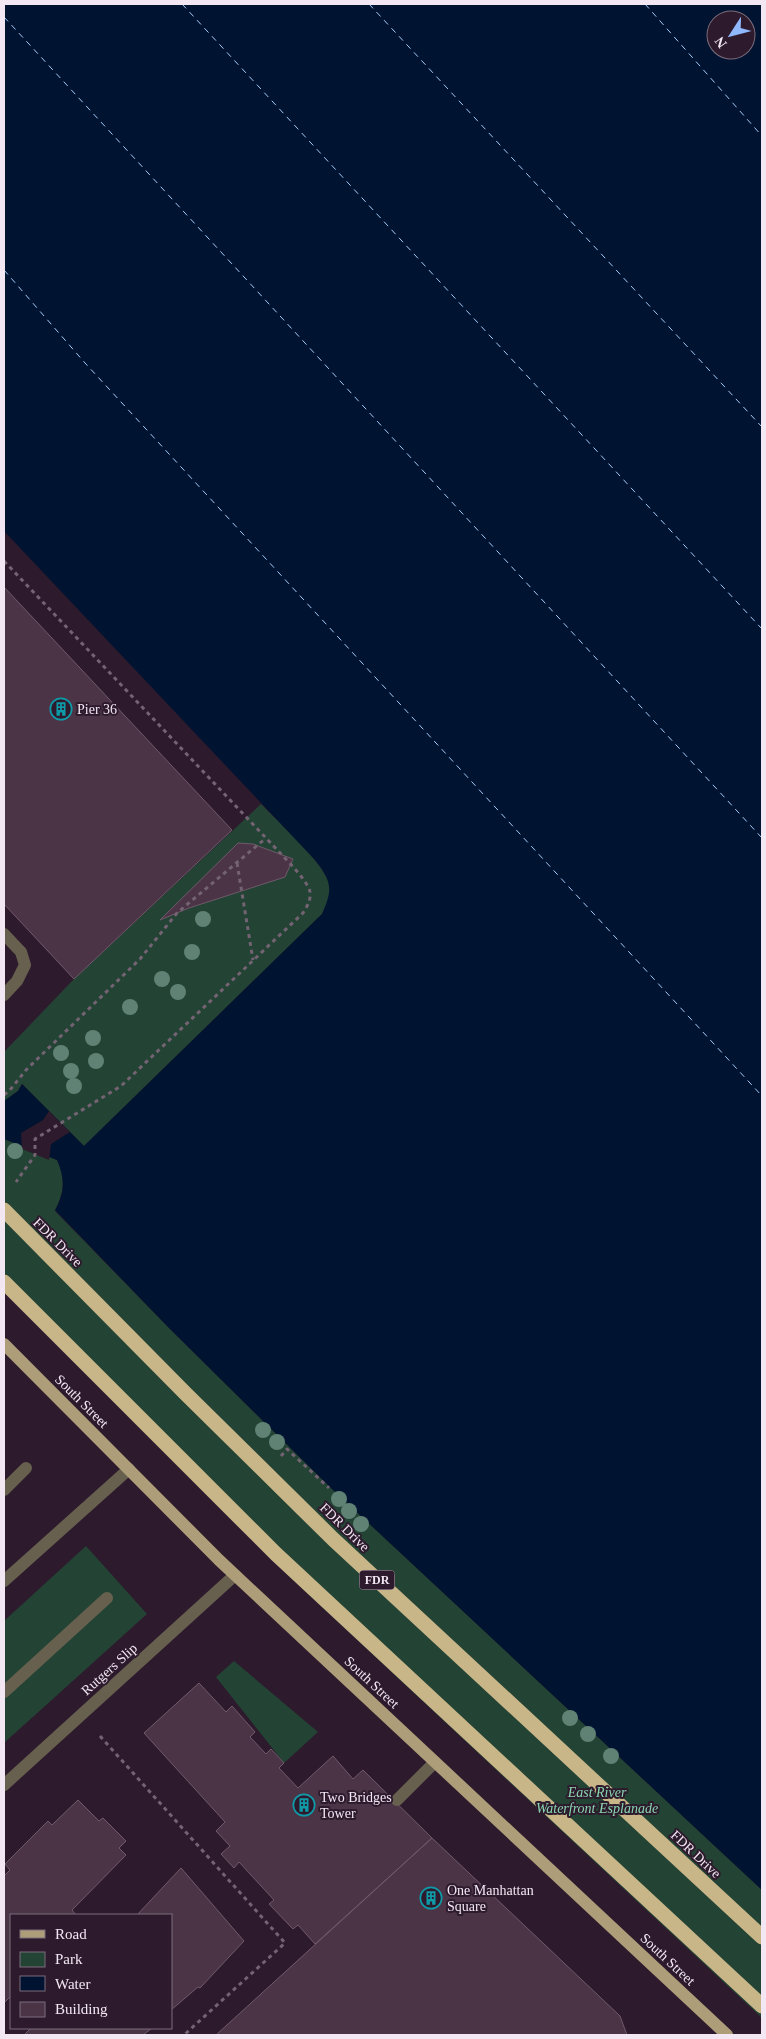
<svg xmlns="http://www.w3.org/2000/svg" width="766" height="2039" font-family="Georgia,serif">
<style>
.green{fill:#234334}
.water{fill:#001330;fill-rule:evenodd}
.pier{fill:#2d1b2d}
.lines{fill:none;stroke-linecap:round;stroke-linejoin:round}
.ferry{stroke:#a6cbf8;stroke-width:1;stroke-dasharray:6 5;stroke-linecap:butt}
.building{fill:#4a3445;stroke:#70596b}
.path{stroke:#736373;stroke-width:3;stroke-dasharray:4 4;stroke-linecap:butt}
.minor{stroke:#67604e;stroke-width:12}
.major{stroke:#ad9d78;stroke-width:12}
.highway-bridge{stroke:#c8b588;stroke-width:15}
.tree{fill:#608275}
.labels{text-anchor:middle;stroke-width:4;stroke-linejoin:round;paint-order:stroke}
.shield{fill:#2d1b2d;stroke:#b8aab8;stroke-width:1}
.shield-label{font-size:12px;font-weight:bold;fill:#f3e7f3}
.poi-label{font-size:14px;fill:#f3e7f3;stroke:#2d1b2d;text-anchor:start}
.street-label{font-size:14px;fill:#f3e7f3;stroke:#2d1b2d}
.park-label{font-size:14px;font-style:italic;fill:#89d6b0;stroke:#2d1b2d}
</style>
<rect width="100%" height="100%" fill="#2d1b2d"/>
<path class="green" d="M261,804C276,820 330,868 331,888C331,897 326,905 322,914L84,1146L22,1084L18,1091L4,1101V1052L74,979Z
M4,1139L57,1160C66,1179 64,1192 55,1211L169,1328L332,1489L762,1890V2018L293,1580L4,1291Z
M86,1546L147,1614L4,1743V1621Z
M234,1661L318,1732L284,1763L216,1677Z"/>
<path class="water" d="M4,4H762V1890L332,1489L169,1328L55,1210C65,1193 65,1178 57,1160L4,1139V1101L18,1091L22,1084L84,1146L322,914C333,889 332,882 315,860L4,531ZM716,20H746V50H716Z"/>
<path class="pier" d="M49,1111L70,1132L51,1144L49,1160L22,1149L21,1133L43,1120Z"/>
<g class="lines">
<path class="ferry" d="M182,4L762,629
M369,4L762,427
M645,4L762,136
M4,17L762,838
M4,270L85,363L762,1096"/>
</g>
<path class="building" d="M4,587L232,830L74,979L4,904Z
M238,843L253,844L293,859L285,877L189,908L160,920Z
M199,1683L226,1712L232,1706L255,1732L250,1737L266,1754L271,1749L284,1763L279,1768L298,1788L333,1756L353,1779L363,1770L432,1838L315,1944L298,1925L293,1929L269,1904L274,1900L239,1862L234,1868L221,1854L230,1846L216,1831L225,1822L144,1733Z
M78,1800L99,1821L103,1818L126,1841L119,1848L126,1855L72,1910L76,1915H11V1999L10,1997L4,2003V1876L10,1870L5,1864L48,1821L52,1825Z
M432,1838L620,2016L627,2035H216Z
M181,1868L244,1941L200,1988L198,1987L171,2010V1915H137Z
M31,2028H152L143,2035H24Z"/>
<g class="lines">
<path class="path" d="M4,561L266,838C275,848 309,881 310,892C311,901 307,906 303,913L121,1086L35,1139V1155L16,1182
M237,863L253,960
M4,1095L10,1090L26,1070L140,959L177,913L266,838
M281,1456L287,1449L329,1488
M100,1736L285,1943L184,2035"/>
<path class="minor" d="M4,934L21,952L25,965L17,981L4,995
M4,1490L26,1468
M4,1581L129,1469
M4,1692L107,1598
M4,1785L235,1575
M397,1800L435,1762"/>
<path class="major" d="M4,1344L219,1560L727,2035"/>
<path class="highway-bridge" d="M4,1210L187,1395L333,1539L762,1937
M4,1282L276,1554L762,2006"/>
</g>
<g class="tree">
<circle cx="203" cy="919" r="8"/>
<circle cx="192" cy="952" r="8"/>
<circle cx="162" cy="979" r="8"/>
<circle cx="178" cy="992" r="8"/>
<circle cx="130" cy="1007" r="8"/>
<circle cx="93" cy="1038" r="8"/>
<circle cx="61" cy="1053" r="8"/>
<circle cx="96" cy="1061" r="8"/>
<circle cx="71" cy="1071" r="8"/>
<circle cx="74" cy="1086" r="8"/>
<circle cx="15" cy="1151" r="8"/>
<circle cx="263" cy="1430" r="8"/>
<circle cx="277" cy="1442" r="8"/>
<circle cx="339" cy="1499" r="8"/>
<circle cx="349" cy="1511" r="8"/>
<circle cx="361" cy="1524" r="8"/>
<circle cx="570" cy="1718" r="8"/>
<circle cx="588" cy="1734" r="8"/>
<circle cx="611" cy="1756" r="8"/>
</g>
<defs>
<g id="building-ring" transform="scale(1.125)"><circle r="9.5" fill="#2d1b2d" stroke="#0f9aa8" stroke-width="1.5"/><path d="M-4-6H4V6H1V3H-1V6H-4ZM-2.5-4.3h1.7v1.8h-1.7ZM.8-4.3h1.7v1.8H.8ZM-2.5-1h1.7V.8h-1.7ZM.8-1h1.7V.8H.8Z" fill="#0f9aa8"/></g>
</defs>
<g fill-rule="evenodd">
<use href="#building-ring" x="61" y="709"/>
<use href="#building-ring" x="304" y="1805"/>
<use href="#building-ring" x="431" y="1898"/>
</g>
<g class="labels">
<rect class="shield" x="359.5" y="1570.5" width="35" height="19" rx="4"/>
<g class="shield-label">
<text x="377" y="1584">FDR</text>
</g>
<g class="poi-label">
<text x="77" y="714">Pier 36</text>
<text x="320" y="1802">Two Bridges<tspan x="320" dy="16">Tower</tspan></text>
<text x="447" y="1895">One Manhattan<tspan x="447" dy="16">Square</tspan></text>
</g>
<g class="street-label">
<text transform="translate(58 1242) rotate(45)" y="5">FDR Drive</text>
<text transform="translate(82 1401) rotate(45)" y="5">South Street</text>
<text transform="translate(345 1527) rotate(44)" y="5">FDR Drive</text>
<text transform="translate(109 1669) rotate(-42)" y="5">Rutgers Slip</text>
<text transform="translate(372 1682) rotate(43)" y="5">South Street</text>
<text transform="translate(696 1854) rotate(43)" y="5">FDR Drive</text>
<text transform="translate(668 1959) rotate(43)" y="5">South Street</text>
</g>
<g class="park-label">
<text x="597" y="1797">East River<tspan x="597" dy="16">Waterfront Esplanade</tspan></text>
</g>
</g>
<rect width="766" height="2039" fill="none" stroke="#f3e7f3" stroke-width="10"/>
<rect x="10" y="1914" width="162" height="115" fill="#2d1b2d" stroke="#7c6d7c"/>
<rect x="20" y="1930" width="25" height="8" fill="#ad9d78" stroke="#7c6d7c"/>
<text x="55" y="1939" font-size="15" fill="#f3e7f3">Road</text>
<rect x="20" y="1952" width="25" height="15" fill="#234334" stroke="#7c6d7c"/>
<text x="55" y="1964" font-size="15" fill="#f3e7f3">Park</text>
<rect x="20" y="1976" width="25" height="15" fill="#001330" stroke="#7c6d7c"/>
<text x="55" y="1989" font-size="15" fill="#f3e7f3">Water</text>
<rect x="20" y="2002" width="25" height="15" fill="#4a3445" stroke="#7c6d7c"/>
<text x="55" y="2014" font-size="15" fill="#f3e7f3">Building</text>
<g transform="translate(731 35) rotate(234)"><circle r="24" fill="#2d1b2d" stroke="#7c6d7c"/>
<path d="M0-4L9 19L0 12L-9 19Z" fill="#90b8fd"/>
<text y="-8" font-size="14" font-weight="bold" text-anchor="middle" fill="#f3e7f3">N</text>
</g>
</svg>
